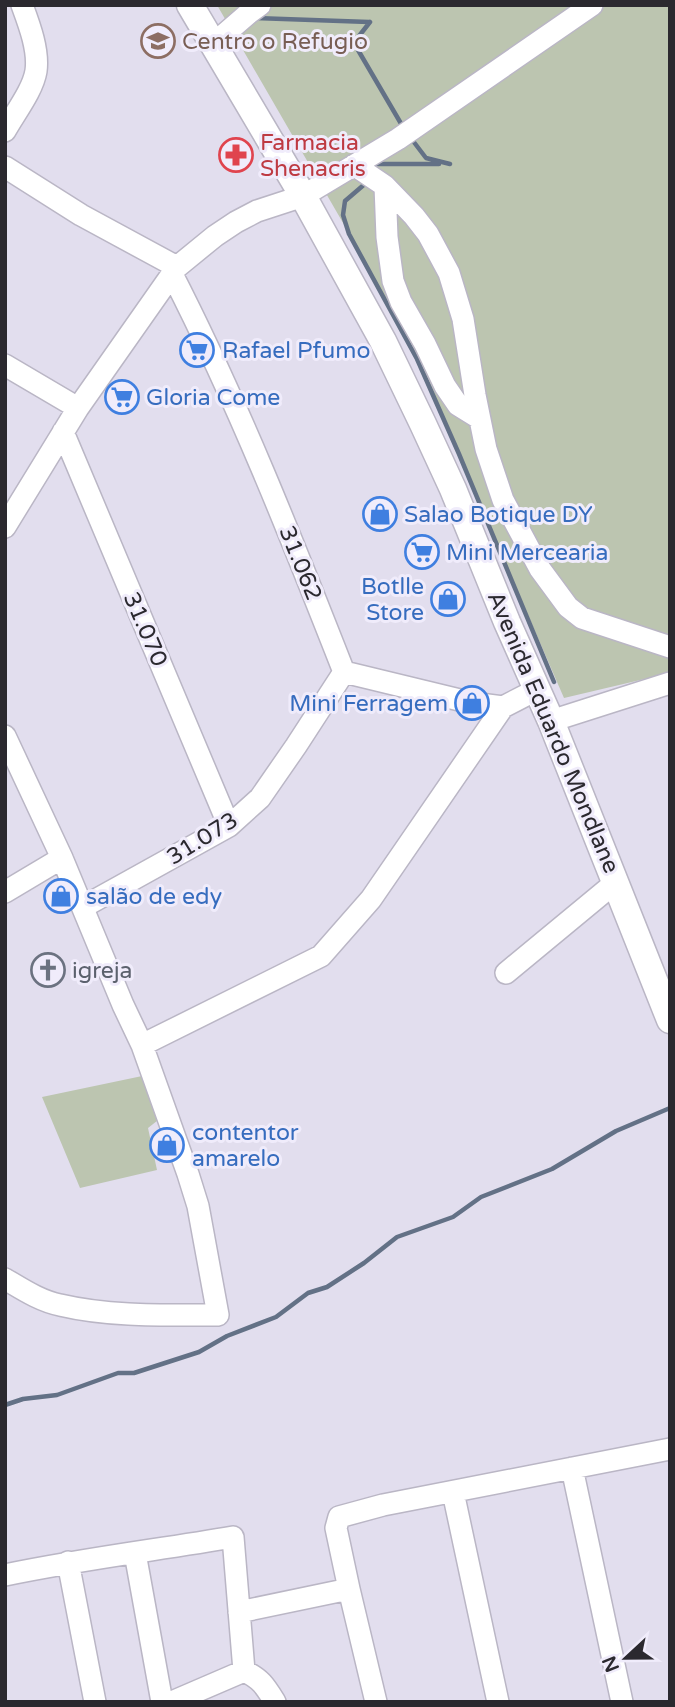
<svg xmlns="http://www.w3.org/2000/svg" width="675" height="1707" font-family="'Varela Round',sans-serif">
<style>
.green{fill:#bcc5b0}
.lines{fill:none;stroke-linecap:round;stroke-linejoin:round}
.stream{stroke:#637186;stroke-width:4.5}
.minor-casing{stroke:#bab6c5;stroke-width:24}
.major-casing{stroke:#bab6c5;stroke-width:29}
.minor{stroke:#fff;stroke-width:21}
.major{stroke:#fff;stroke-width:26}
.labels{text-anchor:middle;stroke-width:6;stroke-linejoin:round;paint-order:stroke}
.education-label{font-size:23px;fill:#785e54;stroke:#f0ecfb;text-anchor:start}
.health-label{font-size:23px;fill:#be3a42;stroke:#f0ecfb;text-anchor:start}
.shop-label{font-size:23px;fill:#366cbe;stroke:#f0ecfb;text-anchor:start}
.street-label{font-size:23px;fill:#2b292f;stroke:#f0ecfb}
.worship-label{font-size:23px;fill:#5b616d;stroke:#f0ecfb;text-anchor:start}
</style>
<rect width="100%" height="100%" fill="#e2deee"/>
<path class="green" d="M217,5H670V673L564,698L418,362L361,254Z
M147,1075L162,1117L148,1128L157,1170L80,1188L42,1097Z"/>
<g class="lines">
<path class="stream" d="M255,18L369,22
M370,22L359,36L358,50L403,127
M410,137L426,158L450,164
M374,164H439
M366,183L345,201L343,215L349,234L417,359L459,454L554,682
M5,1405L23,1399L57,1395L118,1373H134L199,1352L227,1336L276,1317L308,1293L327,1287L364,1263L397,1237L453,1217L481,1197L552,1169L616,1131L670,1108"/>
<g class="minor-casing">
<path id="minor" d="M212,45L249,13L260,5
M5,131C15,113 33,90 36,71C39,50 29,24 22,5
M354,165L385,186L414,216L428,234L449,273L463,319L475,395L486,449L503,500L540,569L568,607L582,618L670,647
M5,167L81,215L177,267
M385,186L387,237L393,281L401,302L425,344L445,386L458,405L479,418
M172,274C238,403 291,537 344,672L472,703L503,707L536,690
M5,365L78,408
M63,432L229,826
M5,527L78,408L177,267L215,236L236,222L257,211L303,196L398,139L592,5
M551,721L670,683
M5,736L62,858L123,1005L142,1045L188,1174L198,1206L218,1315C166,1315 111,1317 60,1305C40,1301 22,1289 5,1279
M5,892L62,858
M83,907L229,826L260,798L296,746L344,672
M506,973L616,882
M142,1045L321,956L371,899L503,707
M572,1468L622,1702
M453,1492L498,1702
M135,1553L162,1702
M68,1562L95,1702
M5,1575C81,1559 157,1550 233,1537L244,1671
M239,1612L349,1589
M244,1671C261,1679 265,1686 275,1702
M172,1702L244,1671
M376,1702L349,1589L336,1528L339,1517L383,1505L670,1449"/>
</g>
<g class="major-casing">
<path id="major" d="M190,5L303,196L383,341L423,424L453,489L507,622L551,721L670,1020"/>
</g>
<use href="#minor" class="minor"/>
<use href="#major" class="major"/>
</g>
<defs>
<g id="school-ring" transform="scale(1.75)"><circle r="9.5" fill="#f0ecfb" stroke="#8d6e63" stroke-width="1.5"/><path d="M0-5L7-2L0 1L-7-2ZM-4 1L0 2.5L4 1V4Q0 6-4 4Z" fill="#8d6e63"/></g>
<g id="pharmacy-ring" transform="scale(1.75)"><circle r="9.5" fill="#f0ecfb" stroke="#e0444e" stroke-width="1.5"/><path d="M-2-6h4v4h4v4h-4v4h-4v-4h-4v-4h4Z" fill="#e0444e"/></g>
<g id="supermarket-ring" transform="scale(1.75)"><circle r="9.5" fill="#f0ecfb" stroke="#3f7fe0" stroke-width="1.5"/><path d="M-6-5.5h2.5l.6 2H6L4.5 2H-2.5L-4.4-4H-6ZM-1.5 3.2a1.3 1.3 0 1 0 .1 0ZM3 3.2a1.3 1.3 0 1 0 .1 0Z" fill="#3f7fe0"/></g>
<g id="shop-ring" transform="scale(1.75)"><circle r="9.5" fill="#f0ecfb" stroke="#3f7fe0" stroke-width="1.5"/><path d="M-5-2.5h2.3a2.7 3.5 0 0 1 5.4 0H5L5.5 6h-11ZM-1.5-2.5h3a1.5 2.3 0 0 0-3 0Z" fill="#3f7fe0"/></g>
<g id="church-ring" transform="scale(1.75)"><circle r="9.5" fill="#f0ecfb" stroke="#6b7280" stroke-width="1.5"/><path d="M-1.2-6h2.4v3.5h3.3v2.4h-3.3V6h-2.4V-.1h-3.3v-2.4h3.3Z" fill="#6b7280"/></g>
</defs>
<g fill-rule="evenodd">
<use href="#school-ring" x="158" y="41"/>
<use href="#pharmacy-ring" x="236" y="155"/>
<use href="#supermarket-ring" x="197" y="350"/>
<use href="#supermarket-ring" x="122" y="397"/>
<use href="#shop-ring" x="380" y="514"/>
<use href="#supermarket-ring" x="422" y="552"/>
<use href="#shop-ring" x="448" y="599"/>
<use href="#shop-ring" x="472" y="703"/>
<use href="#shop-ring" x="61" y="896"/>
<use href="#church-ring" x="48" y="970"/>
<use href="#shop-ring" x="167" y="1145"/>
</g>
<g class="labels">
<g class="education-label">
<text x="182" y="49">Centro o Refugio</text>
</g>
<g class="health-label">
<text x="260" y="150">Farmacia<tspan x="260" dy="26">Shenacris</tspan></text>
</g>
<g class="shop-label">
<text x="222" y="358">Rafael Pfumo</text>
<text x="146" y="405">Gloria Come</text>
<text x="404" y="522">Salao Botique DY</text>
<text x="446" y="560">Mini Mercearia</text>
<text x="424" y="594" text-anchor="end">Botlle<tspan x="424" dy="26">Store</tspan></text>
<text x="448" y="711" text-anchor="end">Mini Ferragem</text>
<text x="86" y="904">salão de edy</text>
<text x="192" y="1140">contentor<tspan x="192" dy="26">amarelo</tspan></text>
</g>
<g class="street-label">
<text transform="translate(301 563) rotate(68)" y="8">31.062</text>
<text transform="translate(146 629) rotate(67)" y="8">31.070</text>
<text transform="translate(554 732) rotate(67)" y="8">Avenida Eduardo Mondlane</text>
<text transform="translate(202 838) rotate(-32)" y="8">31.073</text>
</g>
<g class="worship-label">
<text x="72" y="978">igreja</text>
</g>
</g>
<rect width="675" height="1707" fill="none" stroke="#2b292f" stroke-width="14"/>
<g transform="translate(626 1658) rotate(248)" stroke="#f0ecfb" stroke-width="5" paint-order="stroke">
<path d="M0-5L12 26L0 18L-12 26Z" fill="#2b292f"/>
<text y="-10" font-size="19" font-weight="bold" text-anchor="middle" fill="#2b292f">N</text>
</g>
</svg>
